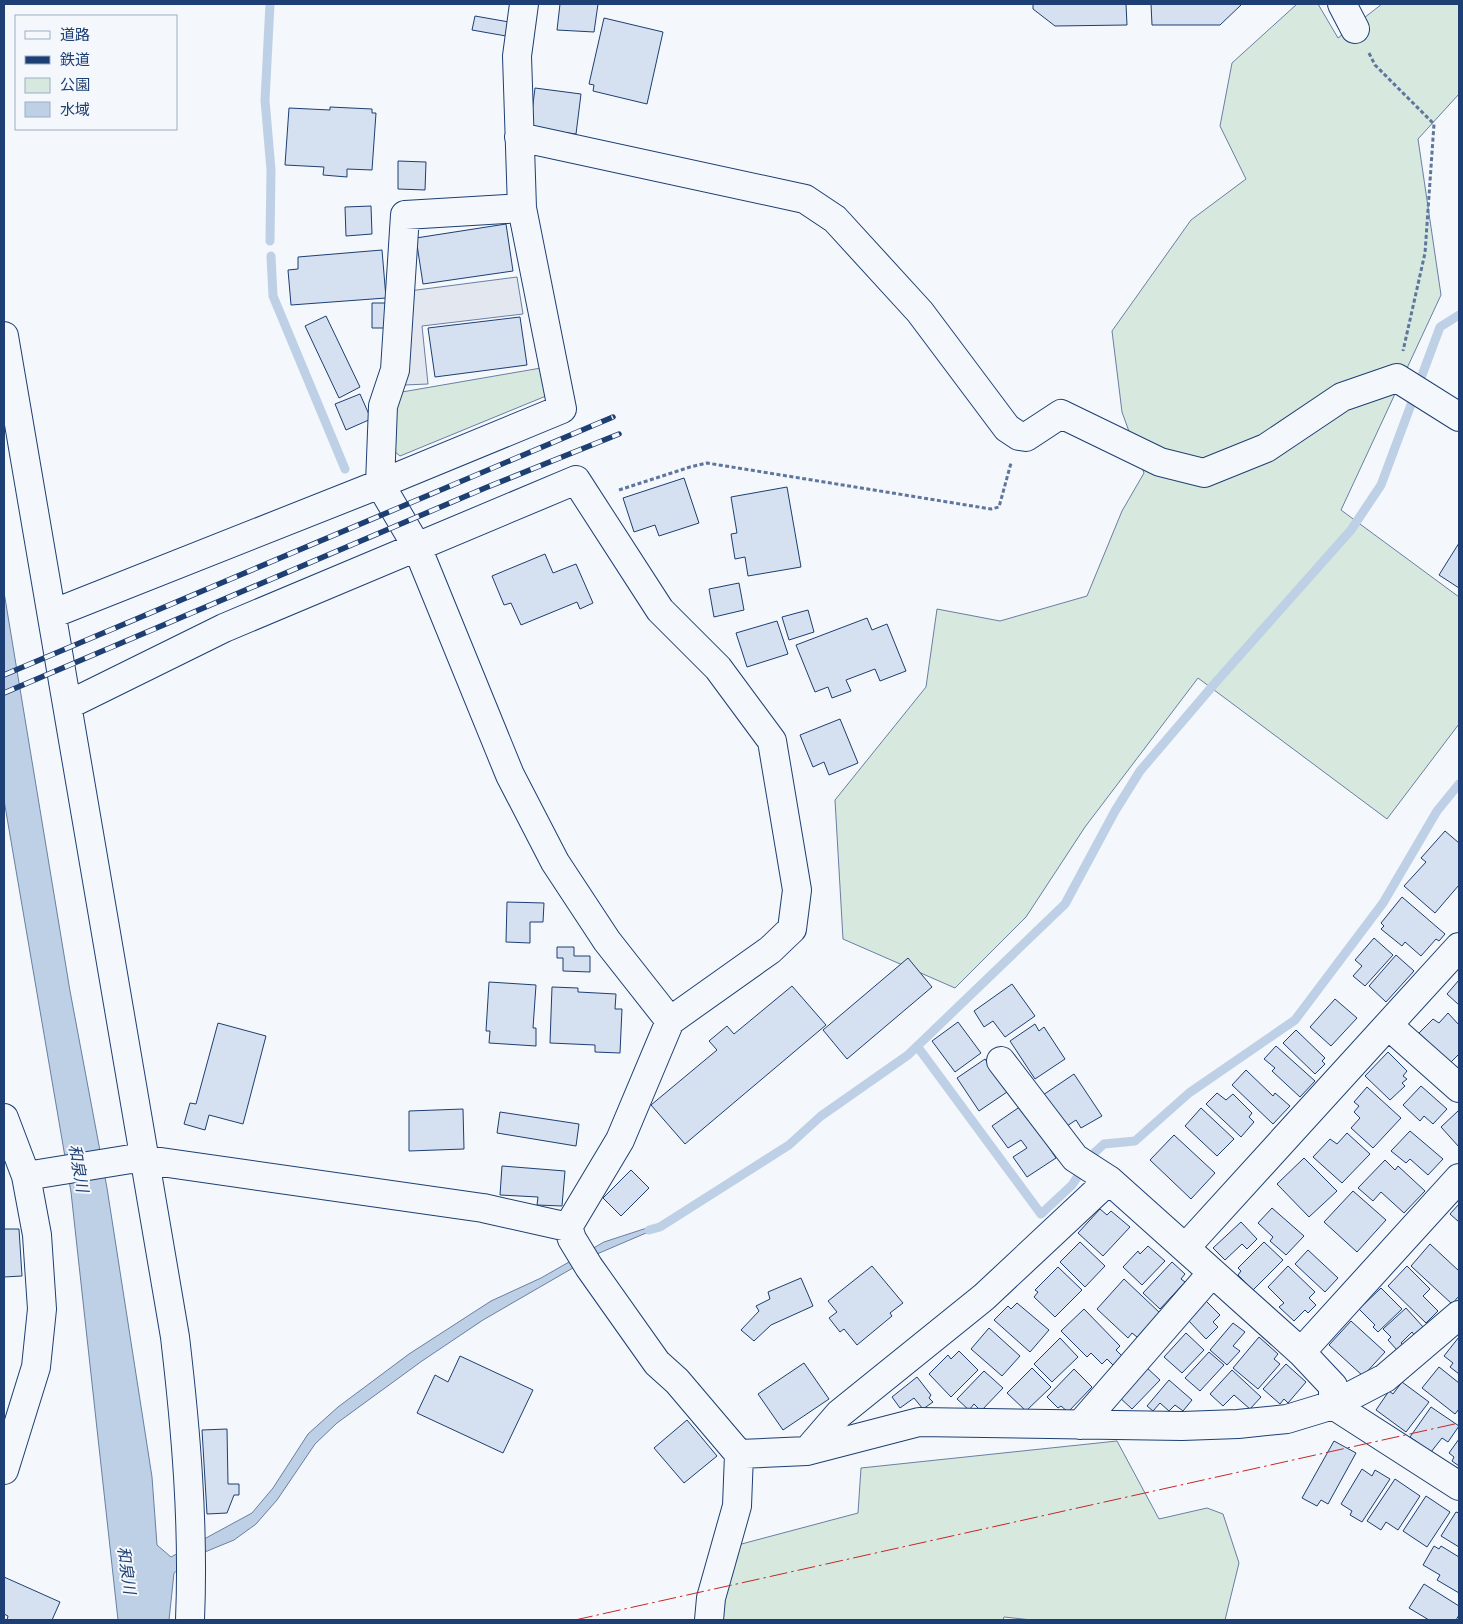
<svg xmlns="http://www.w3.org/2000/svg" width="1463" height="1624" font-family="'Public Sans','Noto Sans JP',sans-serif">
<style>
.green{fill:#d7e8df;stroke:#687fa3}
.parking{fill:#e3e8f0;stroke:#687fa3}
.water{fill:#bed0e5;stroke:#687fa3}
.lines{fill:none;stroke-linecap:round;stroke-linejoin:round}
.stream{stroke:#bed0e5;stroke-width:9}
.building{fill:#d5e0f0;stroke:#1d3f73}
.minor-casing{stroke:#1d3f73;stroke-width:30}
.path{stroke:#5e769c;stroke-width:3;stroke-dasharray:4 2.5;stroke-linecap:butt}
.minor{stroke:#f4f7fb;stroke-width:28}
.rail-casing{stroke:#1d3f73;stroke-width:5.5}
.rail{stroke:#f4f7fb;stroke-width:4;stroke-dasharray:11;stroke-linecap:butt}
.power{stroke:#c62828;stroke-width:1;stroke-dasharray:18 4 2.5 4;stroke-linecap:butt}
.labels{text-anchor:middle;stroke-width:4;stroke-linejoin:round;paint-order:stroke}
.water-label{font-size:16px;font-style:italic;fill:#1d3f73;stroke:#f4f7fb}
</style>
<rect width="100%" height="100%" fill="#f4f7fb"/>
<path class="green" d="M1297,4H1318L1338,38L1382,4H1459V94L1418,139L1441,295L1341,510L1459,597V724L1387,819L1198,678L1085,827L1026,917L955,988L843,939L835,800L926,687L937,609L1000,621L1087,596L1122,511L1144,473L1122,412L1112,331L1191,220L1246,179L1220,126L1232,63Z
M541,368L546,396L400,456L388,446L392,413L402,392Z
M1117,1441L1159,1519L1207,1508L1223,1514L1239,1563L1225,1620H1032L1004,1617L1003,1620H716L734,1546L858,1513L861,1468Z"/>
<path class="parking" d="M517,277L523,314L422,326L428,384L404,385L409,291Z"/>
<path class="water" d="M4,592L70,991L107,1188L152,1477L157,1545L171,1557L252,1513L273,1488L308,1434L338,1407L409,1354L491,1301L541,1278L604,1242L656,1225L768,1157L730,1184L660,1227L597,1254L483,1320L422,1361L337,1423L315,1444L277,1500L256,1524L234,1540L200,1554L174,1573L169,1620H118L71,1192L4,800Z"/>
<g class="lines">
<path class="stream" d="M270,241L271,170L265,100L270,4
M271,256L273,296L345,469
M917,1046L1041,1214L1072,1185L1093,1154L1104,1144L1135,1141L1189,1093L1295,1020L1383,903L1437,811L1459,784
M649,1230L660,1227L789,1145L821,1116L908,1055L1065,904L1115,811L1140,771L1216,682L1351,530L1381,485L1440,327L1459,315"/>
</g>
<path class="building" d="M560,4H598L594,32L557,30Z
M1033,4H1126L1127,25L1055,26L1033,9Z
M1151,4H1240L1241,5L1220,25H1152Z
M475,16L509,22L506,36L472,30Z
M604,18L663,32L647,104L593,91L594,85L589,84Z
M535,88L581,94L576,134L530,128Z
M330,107L372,109V113H376L372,170L347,169V177L323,175L324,167L285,165L289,108L330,110Z
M398,161L426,162L425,190L398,189Z
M371,206L372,234L346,236L345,207Z
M506,224L513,271L423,284L416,238Z
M382,250L386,298L291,305L288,270L298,269V257Z
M372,303H388V328H372Z
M326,316L360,387L339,398L305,326Z
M520,317L527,365L435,377L428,328Z
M360,394L371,419L346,430L335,404Z
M684,478L699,523L659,536L655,525L634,532L623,498Z
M787,487L801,567L748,576L745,557L735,559L731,534L737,533L731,497Z
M1459,543V588L1439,575Z
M545,554L553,573L576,564L593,603L580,609L577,602L521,625L511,603L504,605L492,576Z
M739,583L744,610L714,617L709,589Z
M808,610L814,632L789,640L782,617Z
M867,618L872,630L887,624L906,671L880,681L875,669L846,680L851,691L832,698L828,687L815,692L796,645Z
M777,621L788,654L747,667L736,633Z
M840,719L858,763L829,775L824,762L813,767L800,735Z
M1445,831L1459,843V885L1435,913L1404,886L1426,862L1421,858Z
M1402,897L1445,934L1439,941L1436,939L1421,956L1405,942L1402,946L1381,929L1384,926L1381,923Z
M507,902L544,903L543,922H530V943L506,942Z
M1374,938L1393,955L1365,986L1353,976L1362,966L1355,960Z
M557,947H574V956H590V972L563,971V958H557Z
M1396,955L1414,971L1386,1002L1369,986Z
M908,958L932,987L847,1059L823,1030Z
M1459,980V1005L1447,994Z
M489,982L536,985L533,1028H536V1046L489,1043L490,1031H486Z
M1012,984L1035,1016L1005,1037L993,1021L984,1027L974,1011Z
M792,986L826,1025L685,1144L651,1105L717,1050L709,1041L727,1026L734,1034Z
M552,987L578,988V992L616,994L615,1009H622L620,1053L595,1052V1045L550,1043Z
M1335,999L1357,1018L1331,1046L1310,1027Z
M1448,1013L1459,1025V1054L1450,1063L1419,1033L1433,1019L1439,1023Z
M958,1022L981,1053L955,1072L932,1041Z
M218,1023L266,1036L243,1124L209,1115L205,1130L184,1124L190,1103L196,1104Z
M1035,1024L1039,1031L1044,1027L1065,1059L1035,1079L1010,1041Z
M1296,1030L1325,1058L1322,1061L1325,1064L1315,1074L1283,1043Z
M1276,1046L1315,1081L1300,1097L1272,1071L1275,1068L1264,1059Z
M1388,1052L1407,1071L1403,1076L1407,1079L1402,1083L1405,1086L1390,1100L1365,1076Z
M985,1059L1007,1092L979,1111L957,1078Z
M1246,1070L1273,1096L1275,1093L1290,1106L1273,1124L1232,1085Z
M1074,1074L1102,1116L1081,1128L1076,1120L1064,1128L1043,1095Z
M1421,1086L1447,1109L1433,1124L1424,1116L1420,1121L1403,1105Z
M1367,1087L1401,1118L1373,1148L1351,1128L1360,1118L1354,1112L1359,1106L1354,1102Z
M1217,1093L1226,1100L1233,1094L1252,1113L1249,1117L1254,1122L1241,1137L1206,1104Z
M1021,1106L1056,1158L1027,1177L1013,1157L1027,1148L1021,1140L1008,1148L992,1126Z
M1201,1108L1234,1139L1217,1156L1185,1126Z
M463,1109L464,1149L409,1151V1111Z
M1458,1111L1459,1112V1147L1441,1127Z
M500,1112L579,1124L576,1146L497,1133Z
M1410,1131L1443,1159L1428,1175L1410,1159L1406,1163L1391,1151Z
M1347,1133L1370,1154L1342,1183L1313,1157L1330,1139L1337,1144Z
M1174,1135L1215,1173L1191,1199L1150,1160Z
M1304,1158L1337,1191L1309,1217L1277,1184Z
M1385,1160L1395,1170L1398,1166L1425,1191L1404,1213L1381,1192L1373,1201L1358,1188Z
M502,1166L565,1171L562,1206L537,1205L538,1197L500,1195Z
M631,1170L649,1188L621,1216L603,1198Z
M1353,1191L1386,1220L1357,1252L1324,1222Z
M1459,1204V1222L1450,1214Z
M1272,1208L1304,1236L1286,1255L1270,1241L1273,1237L1258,1223Z
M1100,1209L1107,1215L1111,1211L1130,1227L1103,1256L1078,1233Z
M1241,1222L1257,1239L1247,1249L1242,1244L1225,1260L1213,1248Z
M4,1229H19L22,1276L4,1277Z
M1080,1242L1105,1266L1085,1287L1060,1262Z
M1264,1242L1283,1260L1253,1290L1238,1275L1241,1271L1238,1268Z
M1430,1244L1459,1271V1296L1452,1304L1411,1266Z
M1148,1246L1165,1261L1142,1285L1123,1267L1138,1251L1140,1254Z
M1308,1250L1338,1278L1325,1292L1295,1264Z
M1172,1262L1185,1274L1181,1279L1185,1282L1160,1309L1143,1293Z
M872,1266L903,1303L890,1313L892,1316L857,1345L844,1329L840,1332L829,1318L837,1312L828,1301Z
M1288,1266L1315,1292L1309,1298L1316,1305L1308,1313L1305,1310L1294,1321L1279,1307L1284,1303L1268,1287Z
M1407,1266L1430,1289L1423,1296L1438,1311L1426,1323L1388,1286Z
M1058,1267L1082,1290L1055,1317L1034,1297L1038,1292L1035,1290Z
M801,1278L813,1306L771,1325L754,1341L741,1330L759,1311L756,1306L770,1299L768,1292Z
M1124,1279L1160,1313L1137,1337L1132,1333L1128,1338L1097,1309Z
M1381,1288L1402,1309L1378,1332L1373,1327L1375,1325L1359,1309Z
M1206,1301L1220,1315L1213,1322L1218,1327L1206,1339L1188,1320Z
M1017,1303L1049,1330L1030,1352L994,1320L1008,1306L1011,1309Z
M1406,1308L1424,1328L1415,1336L1412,1332L1401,1343L1403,1345L1397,1350L1388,1340L1391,1337L1383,1329Z
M1084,1309L1120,1346L1116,1350L1123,1357L1114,1366L1107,1359L1102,1364L1091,1353L1087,1357L1061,1331Z
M1351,1321L1385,1352L1363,1376L1329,1345Z
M1233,1323L1245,1332L1233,1346L1240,1351L1227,1365L1210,1350Z
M989,1328L1020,1356L1002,1376L971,1349Z
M1186,1333L1204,1350L1182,1373L1164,1357Z
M1259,1337L1278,1354L1274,1359L1280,1364L1258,1389L1233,1368Z
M1459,1337V1374L1450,1367L1453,1363L1444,1356Z
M1060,1338L1078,1357L1052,1382L1034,1364Z
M959,1351L978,1370L951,1397L929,1374L948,1355L951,1359Z
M1209,1352L1224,1365L1200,1391L1185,1378Z
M460,1356L533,1390L503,1453L417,1413L435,1375L448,1382Z
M804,1363L829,1399L783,1430L758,1394Z
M1286,1364L1306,1382L1288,1403L1284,1399L1280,1404L1263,1389Z
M1146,1367L1160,1380L1132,1409L1118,1396Z
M1439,1367L1459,1383V1409L1455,1414L1422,1388Z
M1032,1368L1051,1387L1026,1411L1007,1393Z
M1074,1369L1092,1387L1068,1412L1061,1406L1058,1408L1047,1397Z
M1232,1370L1261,1397L1250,1409L1234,1395L1223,1406L1210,1394Z
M984,1371L1003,1388L981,1411L974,1404L969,1410L957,1399Z
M917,1377L931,1395L929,1398L933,1402L923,1409L914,1398L900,1408L892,1397Z
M1169,1380L1192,1400L1183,1411L1175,1405L1169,1411L1160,1403L1153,1411L1147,1406Z
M1402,1382L1429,1402L1406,1432L1376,1410L1389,1391L1393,1394Z
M1431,1407L1459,1426L1448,1442L1442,1438L1431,1452L1410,1437Z
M687,1420L717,1456L684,1483L654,1448Z
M227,1429L228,1484H239V1495H234L227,1513L207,1514L202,1430Z
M1459,1439V1466L1452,1461L1454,1457L1449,1453Z
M1334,1441L1356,1453L1328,1504L1321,1500L1317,1506L1302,1498Z
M1362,1469L1372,1476L1375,1470L1390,1479L1362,1522L1350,1515L1352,1511L1341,1504Z
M1395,1479L1420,1496L1398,1530L1386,1522L1381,1530L1367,1521Z
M1426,1496L1450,1512L1427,1547L1403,1531Z
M1456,1512L1459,1513V1547L1441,1536Z
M1434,1546L1439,1549L1441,1546L1459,1557V1593L1437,1580L1440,1575L1423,1565Z
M4,1577L60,1602L52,1620H7L8,1616L4,1614Z
M1424,1584L1459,1606V1615L1456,1620H1429L1409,1608Z"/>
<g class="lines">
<g class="minor-casing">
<path id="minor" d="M1342,4L1355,29
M519,137L805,199L835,219L920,312L1007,428L1019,436L1026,437L1061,414L1160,462L1204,473L1266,448L1342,397L1397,378L1459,417
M522,208L405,215L395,370L383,406L380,484L417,547L510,775L555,862L607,941L670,1021
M4,336L175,1337C186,1431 194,1525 190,1620
M52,614L380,484L562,409L522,208L517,56L524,4
M68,705L224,628L576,480L660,610L718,668L772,741L797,890L792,929L770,950L670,1021L620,1140L568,1227L572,1239L589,1267L657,1363L677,1381L739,1454L737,1506L711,1598L709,1620
M1389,1026L1459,1088
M1001,1061L1075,1158L1109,1180L1185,1248
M4,1118L26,1176L37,1235L42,1309L36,1367L4,1470
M26,1176L131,1159L147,1160L483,1208L568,1227
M1301,1352L1459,1178
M1333,1405V1386L1301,1352L1185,1248L1459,947
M1333,1405L1459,1486
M1080,1425L1212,1273
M807,1451L839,1414L984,1297L1109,1180
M739,1454L807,1451L919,1422L1182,1426L1238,1424L1287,1419L1333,1405L1385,1378L1459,1315"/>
</g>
<path class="path" d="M1369,53L1375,65L1434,124L1425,253L1403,351
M619,490L690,467L707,463L991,509L999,507L1011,463"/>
<use href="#minor" class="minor"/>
<g class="rail-casing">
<path id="rail" d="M4,675L613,417
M4,693L485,488L619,434"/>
</g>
<use href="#rail" class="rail"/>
<path class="power" d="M575,1620L1459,1423"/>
</g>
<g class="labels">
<g class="water-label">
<text transform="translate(79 1168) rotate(80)" y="6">和泉川</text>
<text transform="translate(127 1570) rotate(82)" y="6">和泉川</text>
</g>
</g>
<rect width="1463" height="1624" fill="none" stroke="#1d3f73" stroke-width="10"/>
<rect x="15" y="15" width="162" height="115" fill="#f4f7fb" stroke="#9eadc5"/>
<rect x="25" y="31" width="25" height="8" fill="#f4f7fb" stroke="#9eadc5"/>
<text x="60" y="40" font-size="15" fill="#1d3f73">道路</text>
<rect x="25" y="56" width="25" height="8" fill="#1d3f73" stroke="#9eadc5"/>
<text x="60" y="65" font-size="15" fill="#1d3f73">鉄道</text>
<rect x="25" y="78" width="25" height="15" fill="#d7e8df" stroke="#9eadc5"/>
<text x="60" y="90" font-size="15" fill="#1d3f73">公園</text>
<rect x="25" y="102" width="25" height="15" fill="#bed0e5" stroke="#9eadc5"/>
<text x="60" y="115" font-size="15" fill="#1d3f73">水域</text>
</svg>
